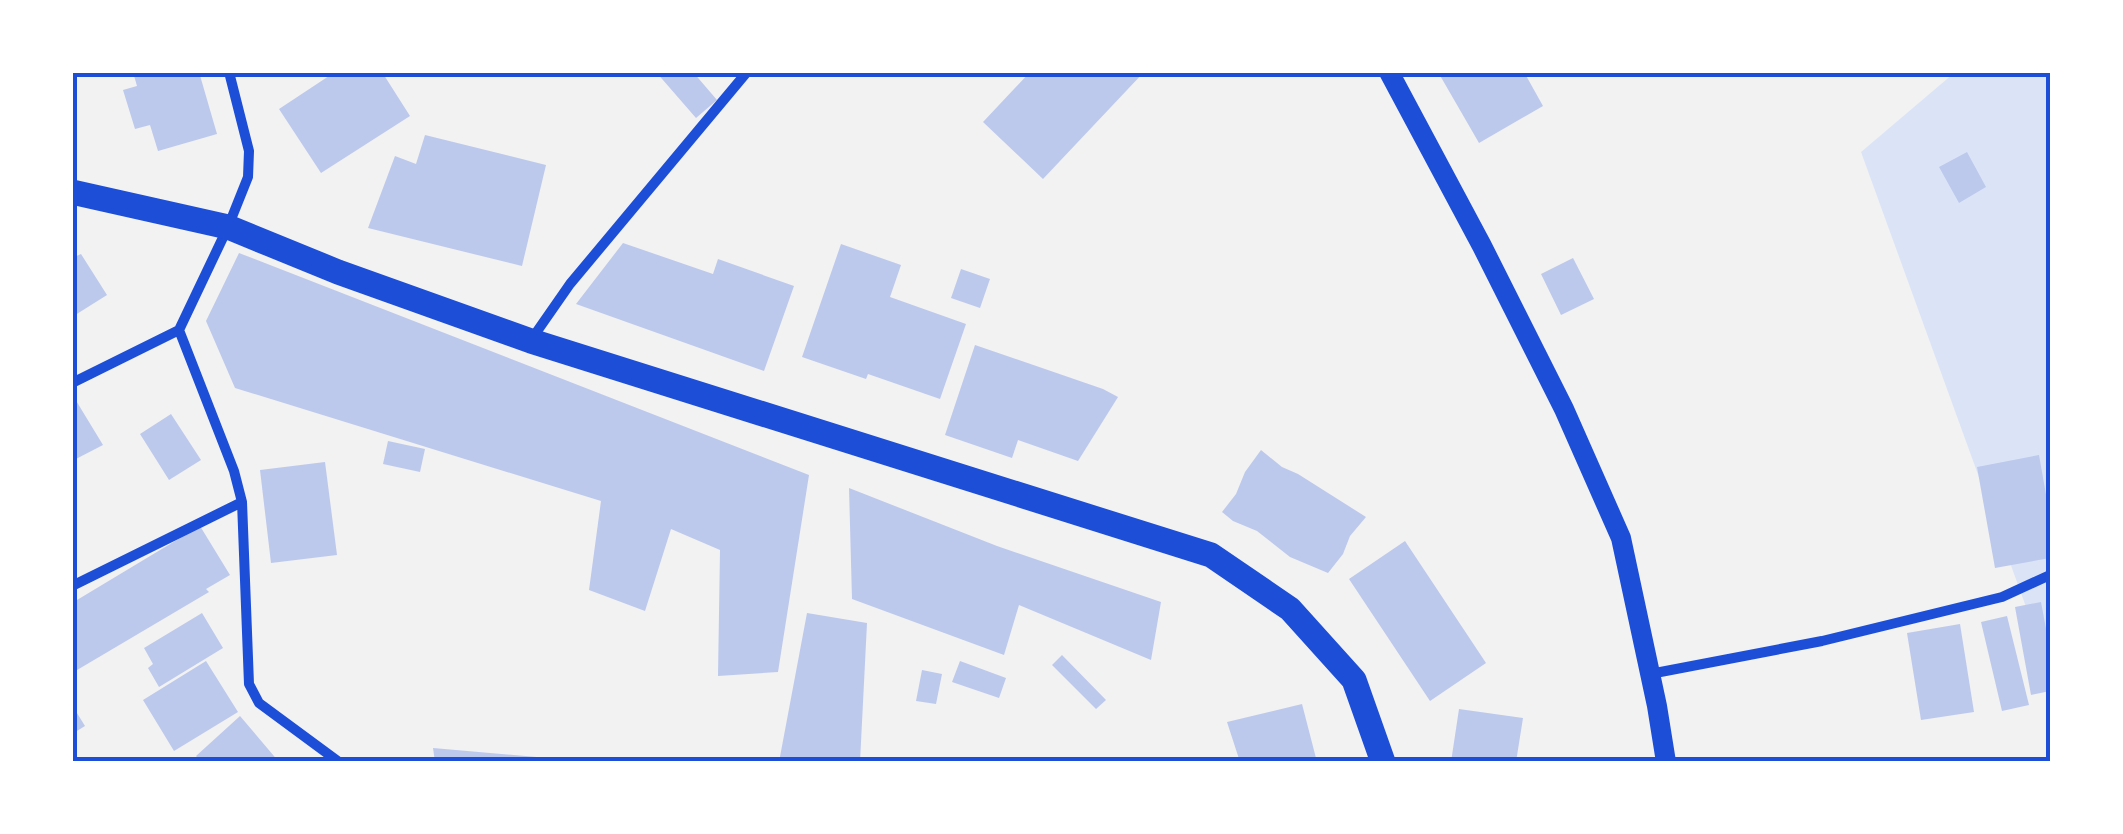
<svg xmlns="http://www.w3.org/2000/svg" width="2123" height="834" font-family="'Public Sans',sans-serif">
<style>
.green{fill:#dbe4f7}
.building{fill:#bdc9ec}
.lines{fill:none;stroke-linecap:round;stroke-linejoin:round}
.minor{stroke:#1d4ed8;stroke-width:10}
.secondary{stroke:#1d4ed8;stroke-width:20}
.primary{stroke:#1d4ed8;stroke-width:25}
.neatline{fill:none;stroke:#1d4ed8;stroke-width:4}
</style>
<rect width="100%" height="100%" fill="#f2f2f2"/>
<path class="green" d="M1954,73H2050V673L1861,152Z"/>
<path class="building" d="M133,72H199L217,134L158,151L150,125L135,129L123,90L137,86Z
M335,72H382L410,116L321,173L279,109Z
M656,72H693L717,100L696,118Z
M1030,72H1144L1043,179L983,122Z
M1438,72H1524L1543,106L1479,143Z
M425,135L546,165L522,266L368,228L395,156L416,164Z
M1967,152L1986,187L1959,203L1939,167Z
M623,243L713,274L718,259L794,286L764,371L576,304Z
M841,244L901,265L890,297L966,324L940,399L868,374L866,379L802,357Z
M239,253L809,475L778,672L718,676L720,550L671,529L645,611L589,590L601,501L235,388L206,321Z
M81,254L107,295L72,317V258Z
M1573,258L1594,299L1561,315L1541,274Z
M961,269L990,279L980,308L951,298Z
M975,345L1103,389L1118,397L1078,461L1018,440L1012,458L945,435Z
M72,394L103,445L72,461Z
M171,414L201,460L169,480L140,434Z
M388,441L425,449L420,472L383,464Z
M1261,450L1282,467L1298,474L1366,517L1350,536L1343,554L1328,573L1290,557L1257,531L1233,521L1222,512L1236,494L1245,472Z
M2039,455L2050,517V558L1995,568L1977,467Z
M325,462L337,555L271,563L260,470Z
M849,488L997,546L1161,602L1151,660L1019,605L1004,655L852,599Z
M200,526L230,575L206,589L209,592L72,673V603Z
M1405,541L1486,663L1430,701L1349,579Z
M2041,602L2050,650V691L2031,695L2015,607Z
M202,613L223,648L159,687L148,668L153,664L144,648Z
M807,613L867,623L860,762H779Z
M2007,616L2029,705L2002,711L1981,622Z
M1960,624L1974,712L1921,720L1907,633Z
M1062,655L1106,700L1096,709L1052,665Z
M206,661L238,712L174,751L143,700Z
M960,661L1006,678L999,698L952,682Z
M922,670L942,674L936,704L916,701Z
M1302,704L1317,762H1240L1227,722Z
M72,705L85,726L72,734Z
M1459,709L1523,718L1516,762H1451Z
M240,716L279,762H201L196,756Z
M433,748L560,759V762H435Z"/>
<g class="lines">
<path class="minor" d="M229,72L249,151L248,177L228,227L179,330L234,471L242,502L249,684L259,703L339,762
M531,340L570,284L747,72
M72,383L179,330
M72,586L242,502
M1650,674L1822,641L2002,597L2050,575"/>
<path class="secondary" d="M1389,72L1482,246L1564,409L1621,538L1657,706L1666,762"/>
<path class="primary" d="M72,192L228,227L338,272L531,341L1211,555L1290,609L1354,680L1383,762"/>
</g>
<rect width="2123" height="834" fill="none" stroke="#ffffff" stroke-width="150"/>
<rect x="75" y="75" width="1973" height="684" class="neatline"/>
</svg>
